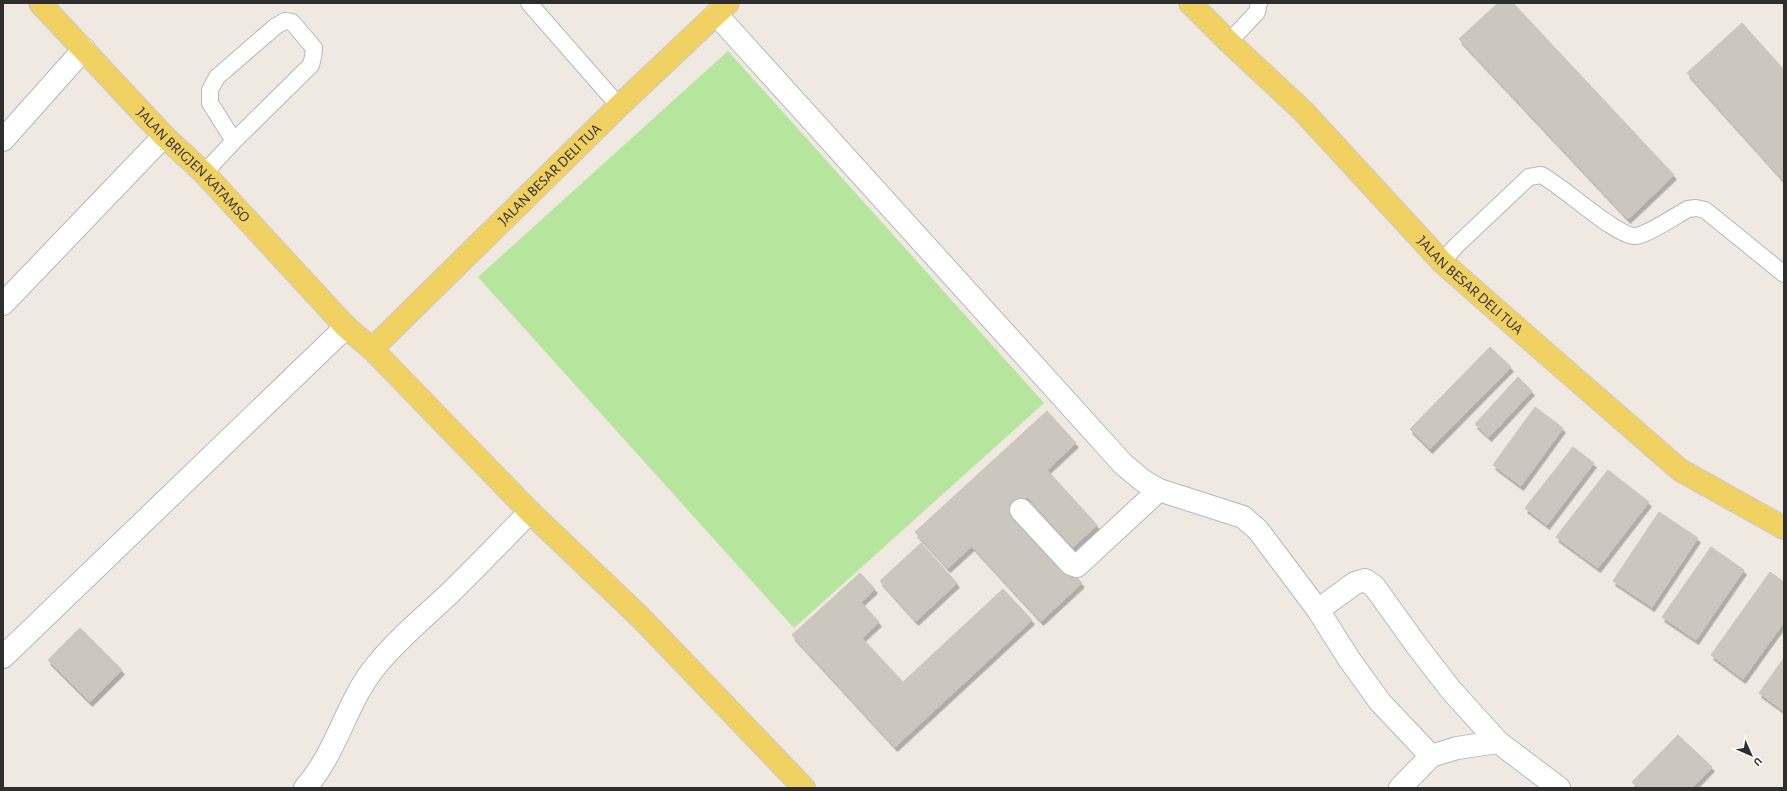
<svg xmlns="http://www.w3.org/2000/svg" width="1787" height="791" font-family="'Alegreya Sans',sans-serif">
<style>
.green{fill:#b6e59e}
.building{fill:#cbc7bf;stroke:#cbc5ba;filter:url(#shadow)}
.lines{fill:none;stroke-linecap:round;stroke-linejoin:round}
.service-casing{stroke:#b4b7c1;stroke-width:18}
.minor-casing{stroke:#b4b7c1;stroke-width:24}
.primary-casing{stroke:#c9c9c9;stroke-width:24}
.service{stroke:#fff;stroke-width:16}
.minor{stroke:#fff;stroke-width:22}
.primary{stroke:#f2d163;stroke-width:22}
.labels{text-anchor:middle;stroke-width:3;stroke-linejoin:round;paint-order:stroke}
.street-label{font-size:15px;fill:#2e2e2e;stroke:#fff}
</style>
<defs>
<filter id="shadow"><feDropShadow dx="2.5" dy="4.5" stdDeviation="0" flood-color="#0004"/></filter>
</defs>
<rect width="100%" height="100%" fill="#efe9e1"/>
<path class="green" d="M728,51L1044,403L794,628L478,277Z"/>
<path class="building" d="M1498,3H1513L1674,175L1628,219L1459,39Z
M1742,23L1784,70V181L1687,73Z
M1490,347L1511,367L1430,449L1410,429Z
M1518,377L1532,391L1489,437L1475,424Z
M1535,407L1563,428L1521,486L1493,465Z
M1047,411L1076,443L1047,470L1097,525L1073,547L1028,497L1014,509L1082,583L1041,621L972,546L948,568L915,532Z
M1573,447L1594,463L1547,525L1525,508Z
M1608,470L1649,502L1598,568L1556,537Z
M1659,512L1698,538L1652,607L1613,581Z
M921,543L957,583L916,621L880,581Z
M1711,547L1744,570L1696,640L1662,617Z
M1770,572L1784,582V622L1743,679L1711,655Z
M860,573L875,589L861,602L879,622L862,638L903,682L1003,589L1032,620L895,747L792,635Z
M80,628L122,670L90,702L48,660Z
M1784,658V711L1759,693Z
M1678,735L1712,767L1692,788H1639L1632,782Z"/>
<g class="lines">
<g class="service-casing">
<path id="service" d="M529,3L619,106
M1229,42L1257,12L1259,3
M204,173L234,141L311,65L313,57L314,48L292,22L285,21L276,26L217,77L210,90V103L234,141
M1442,262L1456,246L1529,177L1541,175C1562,185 1617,238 1636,236C1649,234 1675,216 1688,209L1696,208L1705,210L1784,274"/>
</g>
<g class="minor-casing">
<path id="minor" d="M716,14L1123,464L1142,480L1159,490L1243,517L1258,530L1318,610L1349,659L1380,702L1431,756
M3,140L84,49
M3,304L164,136
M1021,510L1071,564L1077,566L1159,490
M1318,610L1355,583L1365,580L1374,586L1417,646L1451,690L1498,742L1559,788
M3,657L346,327
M305,788C337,752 346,703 375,667C397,639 426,616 451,592C478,566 504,538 530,512
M1400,788L1431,756L1457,748L1498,742"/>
</g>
<g class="primary-casing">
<g id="primary">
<path id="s1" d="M40,3L164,136L204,173L346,327L372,349L530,512L641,618L804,788"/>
<path id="s2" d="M1190,3L1229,42L1303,111L1442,262L1501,314L1680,470L1784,528"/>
<path id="s3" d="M372,349L619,106L728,3"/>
</g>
</g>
<use href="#service" class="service"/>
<use href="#minor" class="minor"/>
<use href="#primary" class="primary"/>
</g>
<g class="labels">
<g class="street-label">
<text dy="5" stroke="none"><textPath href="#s1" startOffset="223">JALAN BRIGJEN KATAMSO</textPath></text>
<text dy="5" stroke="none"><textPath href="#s3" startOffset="249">JALAN BESAR DELI TUA</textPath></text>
<text dy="5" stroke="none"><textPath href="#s2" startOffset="398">JALAN BESAR DELI TUA</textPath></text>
</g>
</g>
<rect width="1787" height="791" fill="none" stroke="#2e2e2e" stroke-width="8"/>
<g transform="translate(1751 755) rotate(135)" stroke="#ffffff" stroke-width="3" paint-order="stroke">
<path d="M0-3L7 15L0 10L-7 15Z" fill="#2e2e2e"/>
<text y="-6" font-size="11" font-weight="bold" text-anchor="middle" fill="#2e2e2e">U</text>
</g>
</svg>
